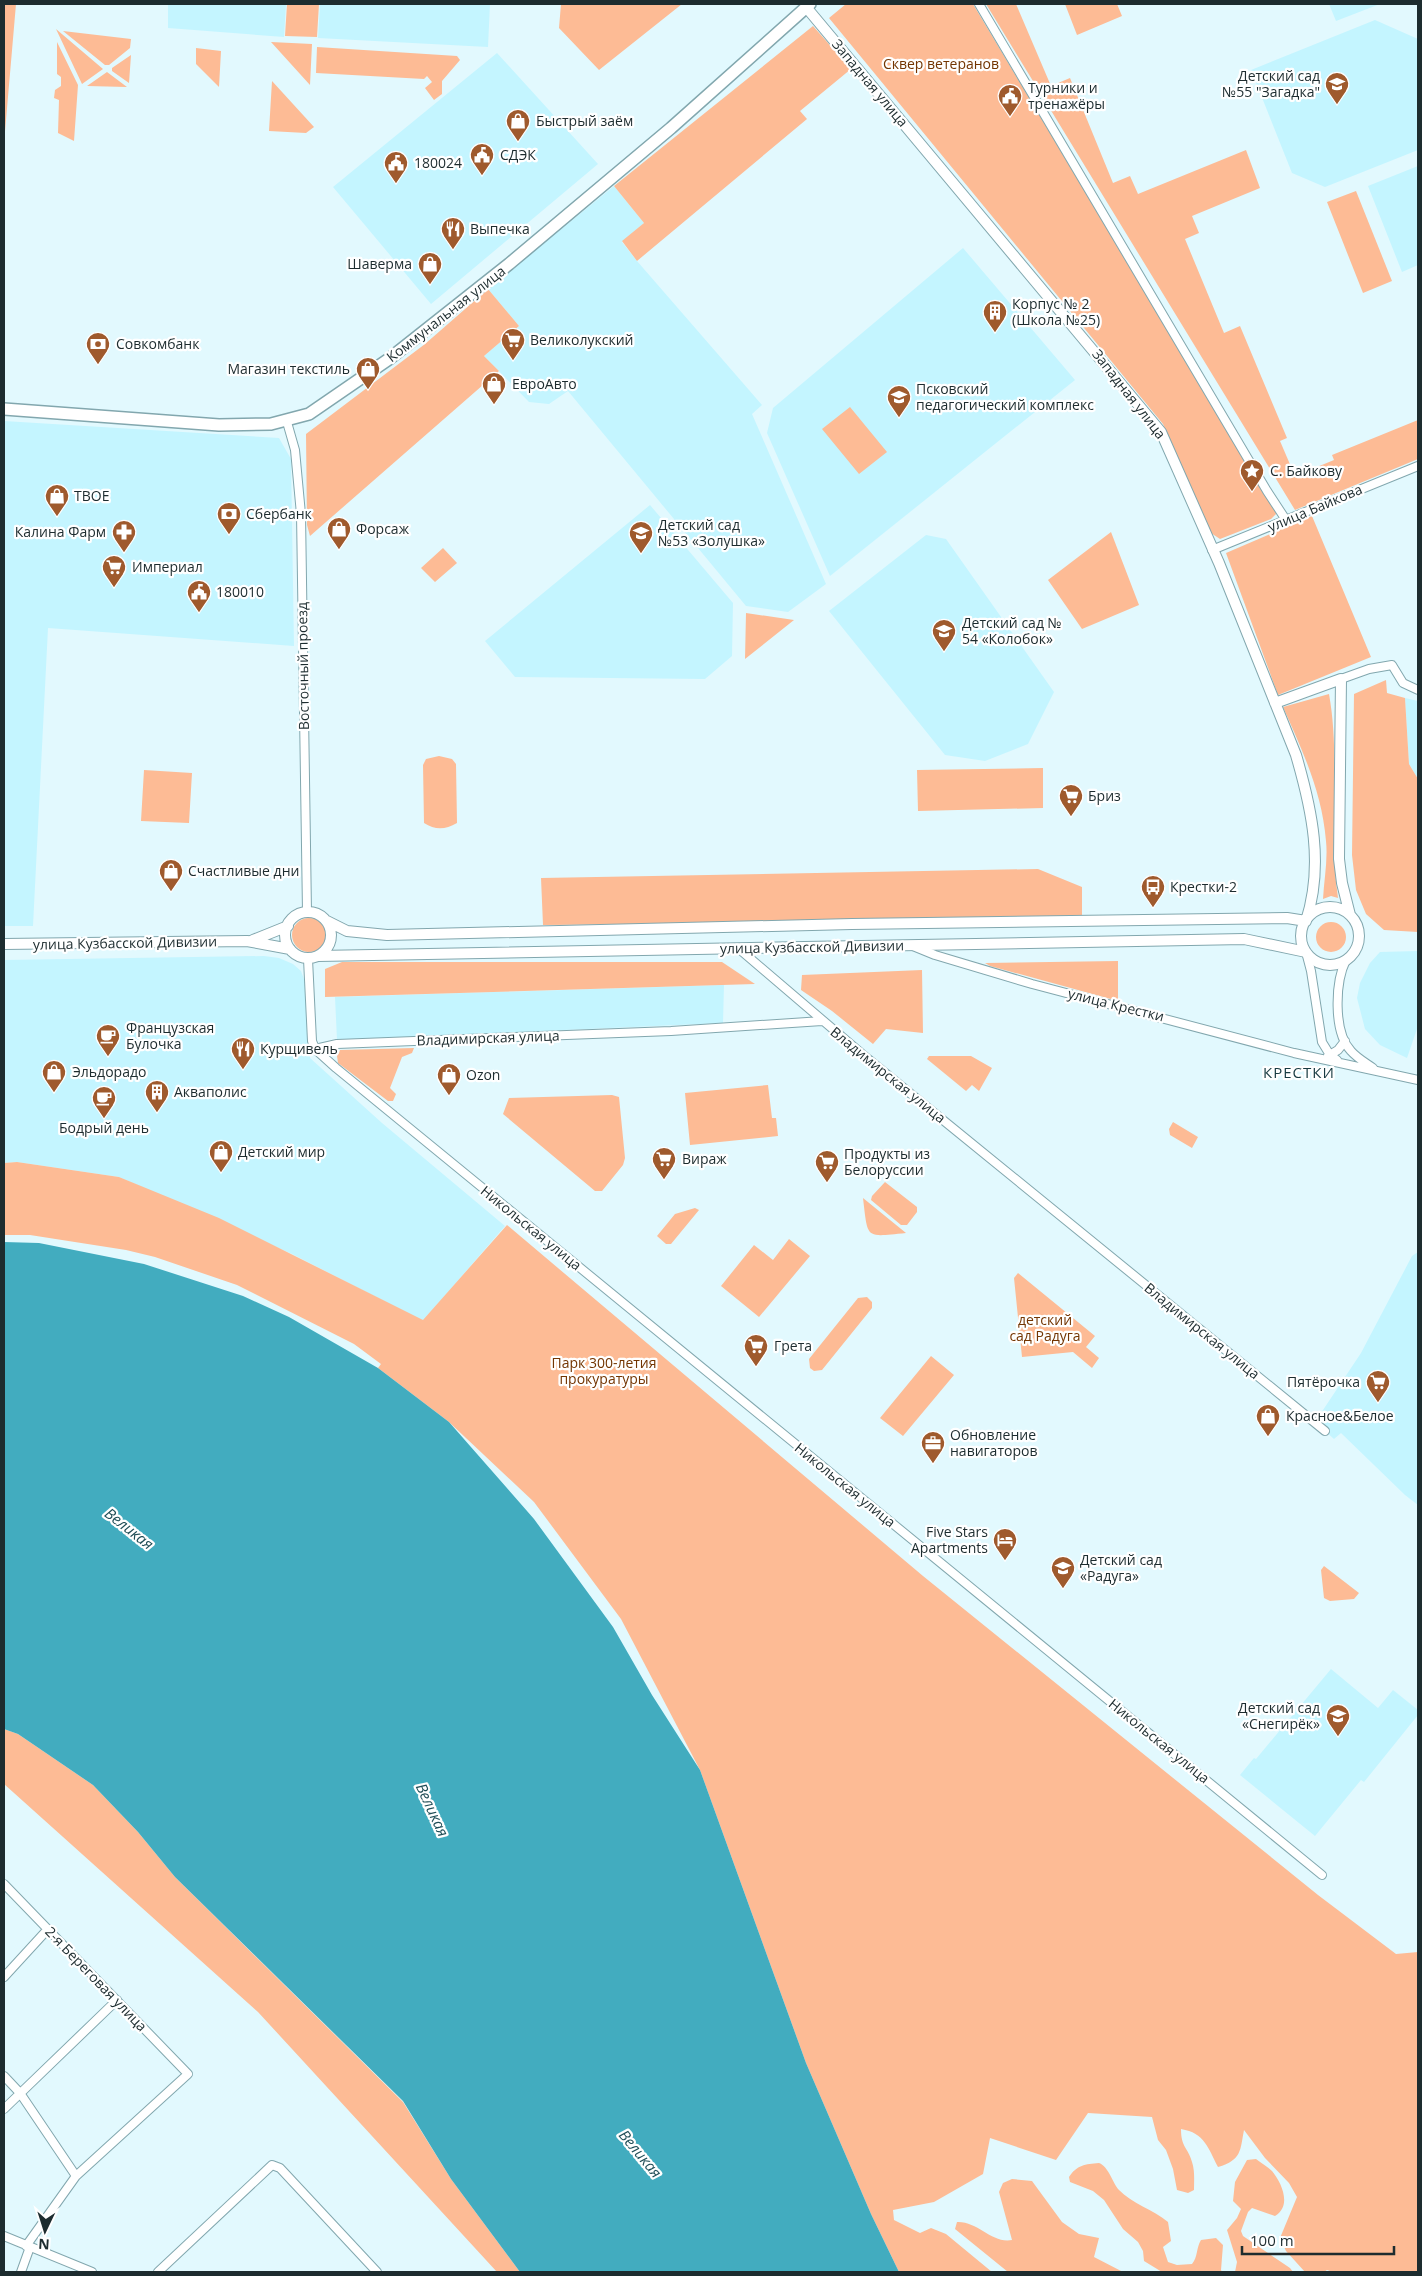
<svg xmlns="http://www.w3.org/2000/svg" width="1422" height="2276" font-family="'Open Sans',sans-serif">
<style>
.built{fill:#c4f5ff}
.green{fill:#fdbb95}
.water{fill:#42acbf}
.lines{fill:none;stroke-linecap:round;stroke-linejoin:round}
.minor-casing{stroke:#82a7ae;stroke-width:10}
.tertiary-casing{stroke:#82a7ae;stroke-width:12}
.secondary-casing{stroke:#82a7ae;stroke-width:14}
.minor{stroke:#fff;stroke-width:8}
.tertiary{stroke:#fff;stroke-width:10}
.secondary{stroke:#fff;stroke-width:11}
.labels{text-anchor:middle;stroke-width:4.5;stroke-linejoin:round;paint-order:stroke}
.park-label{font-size:14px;fill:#733502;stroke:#fff}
.poi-label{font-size:14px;fill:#1d2c2f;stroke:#fff;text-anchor:start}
.street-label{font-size:14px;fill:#1d2c2f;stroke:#fff}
.neighbourhood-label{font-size:15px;letter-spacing:1px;fill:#173a41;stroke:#fff}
.water-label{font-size:15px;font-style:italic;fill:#204e57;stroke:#fff}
</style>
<rect width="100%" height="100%" fill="#e2f9fe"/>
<path class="built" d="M168,4H286L284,37L168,28Z
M320,4H490L488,47L318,38Z
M1329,4H1380L1336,21Z
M1375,20L1418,39V150L1325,187L1292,173L1251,70Z
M497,53L598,164L431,304L333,187Z
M1418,166V265L1402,272L1368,186Z
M614,186L644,223L622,242L637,261L762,405L752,414L826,584L788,612L746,606L568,391L549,404L529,402L484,356L519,326L488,289Z
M963,248L1075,380L830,576L767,433L773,408Z
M4,421L279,438L291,459L294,646L48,628L33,926H4Z
M650,505L733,603L732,656L705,679L515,677L485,641Z
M926,535L946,539L1054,692L1028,744L985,761L945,755L829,611Z
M1405,698L1418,701V779L1409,764Z
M1418,951V1026L1407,1058L1380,1045L1365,1029L1357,998L1360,983L1370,963L1380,952Z
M264,956L279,958L293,964L301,971L305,982L310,1058L382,1123L505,1226L423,1321L292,1254L119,1177L17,1162L4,1163V960Z
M724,985L723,1023L337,1040L335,997Z
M1418,1252V1505L1405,1495L1341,1433L1334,1439L1315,1422L1361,1353L1412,1256Z
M1331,1669L1378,1708L1393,1690L1418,1710V1715L1364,1782L1361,1780L1315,1836L1240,1775L1254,1758L1256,1759Z"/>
<path class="green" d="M4,4H16L4,143Z
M287,4H319L317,37L285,36Z
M561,4H682L599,70L559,28Z
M846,4H973L1277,513L1271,519L1220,539L1208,531L1163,424L829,18Z
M986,4H1016L1051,86L1070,78L1113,183L1130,176L1138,194L1246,150L1260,188L1192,216L1199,233L1185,239L1224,333L1240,326L1287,438L1280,441L1295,476L1334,460L1332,455L1418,420V459L1295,510Z
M1065,4H1117L1122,16L1077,35Z
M813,26L851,69L800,111L807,119L637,261L622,241L644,223L614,186Z
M56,29L103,69L82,84Z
M63,31L131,39L130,48L109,65H105Z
M57,42L78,85L74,141L58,133L59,100L54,98L55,90L61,86V77L57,74Z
M271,42L312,44L310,85Z
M317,47L457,56L460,60L442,81V94L434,100L425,88L432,82L427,76L424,79L316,73Z
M196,48L221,51L219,87L196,64Z
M131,55L129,83L112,71V68Z
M107,72L127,87L87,86Z
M272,81L314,127L306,133L269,131Z
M1356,191L1392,281L1363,293L1327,202Z
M488,289L519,326L484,356L499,371L310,536L307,525L306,434L425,344Z
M850,407L887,452L859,474L822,429Z
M1312,516L1371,657L1278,695L1226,553Z
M1111,532L1139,605L1082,629L1048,580Z
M443,548L457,563L435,582L421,568Z
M746,613L794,620L745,659Z
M1386,680L1387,693L1405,698L1409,764L1418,779V932L1384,930L1366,914L1356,890L1352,855L1354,694Z
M1329,694C1341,761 1328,831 1338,898L1331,896L1323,899C1324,880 1328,860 1326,841C1322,792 1303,752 1283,707Z
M439,756L452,759L456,764L457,823C445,830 435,830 424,823L423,765L426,759Z
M1043,768V808L918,811L917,770Z
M144,770L192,773L189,823L141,821Z
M1038,869L1082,887V921L543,925L541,878Z
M292 935a17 17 0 1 1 34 0a17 17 0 1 1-34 0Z
M1316 937a15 15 0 1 1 30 0a15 15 0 1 1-30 0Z
M1118,961V1001L990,966L985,963Z
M342,962H722L755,984L325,997V969Z
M922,970L923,1033L886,1029L873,1044L832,1011L801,990L802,975Z
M414,1048L412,1053L402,1057L390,1088L396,1094L393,1101H388L338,1063L337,1056L340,1050Z
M929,1056H971L992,1068L979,1091L972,1085L966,1091L927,1059Z
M768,1085L772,1118H776L778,1136L690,1145L685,1093Z
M612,1095L619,1097L625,1158L623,1165L602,1191H595L503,1114L509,1098Z
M1173,1122L1198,1137L1192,1148L1170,1135L1169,1129Z
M17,1162L119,1177L219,1218L423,1320L507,1225L923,1576L1318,1895L1396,1954L1418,1952V2272H1333L1327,2270L1324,2272H1305L1286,2251L1280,2238L1297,2197L1289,2183L1265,2158L1244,2130C1240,2150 1242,2160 1218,2167C1208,2148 1205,2133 1181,2129C1181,2148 1188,2147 1192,2162C1195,2171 1194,2181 1194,2190L1188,2193L1177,2190L1173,2169L1166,2150L1158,2140L1152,2117L1088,2113L1056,2160L990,2138L983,2174L934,2202L893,2210L894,2220L920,2233L931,2228L946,2234L992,2272H899L871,2214L806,2063L700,1770L621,1619L534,1502L449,1422L378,1368L381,1364L354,1344L237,1285L155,1257L126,1250L30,1235H4V1163Z
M885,1182L917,1207V1212L907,1225H901L871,1200L872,1196Z
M863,1198L906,1233C865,1237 868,1240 863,1198Z
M695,1208L699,1210L671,1244H666L657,1236L675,1214Z
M789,1239L810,1256L759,1317L721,1286L754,1245L773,1260Z
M1018,1273L1095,1336L1086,1347L1099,1358L1092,1368L1073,1352L1022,1357L1014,1278Z
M867,1297L872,1302V1308L822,1370L814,1371L810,1368L809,1359L858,1298Z
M931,1356L954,1375L903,1436L880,1418Z
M1324,1566L1359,1593L1354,1599L1330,1601L1324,1598L1321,1570Z
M4,1729L18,1734L93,1785L138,1832L175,1877L403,2102L451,2179L520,2272H497L258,2012L4,1784Z
M1256,2159C1261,2163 1268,2167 1272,2171C1282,2183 1292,2206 1275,2216L1252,2208L1248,2212L1241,2231L1243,2236L1290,2268L1293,2272H1235L1237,2262L1227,2230L1237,2218L1241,2209L1233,2201L1235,2182L1247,2160Z
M1099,2163C1109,2167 1112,2182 1119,2190C1131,2203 1154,2210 1168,2222L1171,2241L1163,2247L1168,2262L1177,2265L1192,2264C1198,2257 1196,2248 1201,2240L1216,2238L1223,2245L1221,2270L1222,2272H1162L1144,2261L1143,2251L1138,2242L1123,2229L1104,2200L1093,2191L1070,2182L1069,2177C1077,2165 1085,2164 1099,2163Z
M1012,2179L1032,2181L1062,2222L1079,2234L1099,2238L1094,2257L1123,2272H1008L955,2229L957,2222C978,2221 992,2244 1012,2240L999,2192L1003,2183Z"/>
<path class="water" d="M4,1242L39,1243L144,1264L243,1296L289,1317L378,1368L449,1422L534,1519L613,1627L652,1695L700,1770L806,2063L871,2214L899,2272H520L451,2179L403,2101L175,1877L138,1832L93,1785L18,1734L4,1729Z"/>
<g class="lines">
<g class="minor-casing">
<path id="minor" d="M979,4L1267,491L1286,520
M287,422L295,450L301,514L307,912
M1212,550L1418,466
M1341,679L1369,669L1392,665L1403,683L1418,690
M913,946L935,955L1032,984L1294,1053L1418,1080
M738,948L868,1059L1325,1431
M1306,952L1311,971L1322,1042L1330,1055L1337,1060
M308,959L312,1041L315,1049L336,1068L1322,1875
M1346,960C1335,982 1333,1032 1351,1051C1357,1058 1366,1063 1373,1068
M315,1049L337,1044L671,1031L822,1021
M1328,1056L1338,1050L1345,1041
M4,1884L188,2074L76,2176L26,2246
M4,1977L48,1929
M4,2076L20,2093L76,2176
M4,2109L117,2000
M4,2236L92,2272
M21,2272L30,2247
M158,2272L272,2165L280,2168L377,2272"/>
</g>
<g class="tertiary-casing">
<path id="tertiary" d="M1275,703L1341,679L1339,859L1342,883L1350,915
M1301 936a29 29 0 1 1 58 0a29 29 0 1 1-58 0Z
M285 935a23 23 0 1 1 46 0a23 23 0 1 1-46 0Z
M327,921L347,931L387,935L852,924L1287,918L1306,921C1324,865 1312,810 1296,755L1219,563L1161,432L806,7
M253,940L288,926
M4,944L247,941L290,949
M318,956L1244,939L1306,952"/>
</g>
<g class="secondary-casing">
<path id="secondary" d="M4,409L219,425L271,424L309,414L389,359L509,264L671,128L810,4"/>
</g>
<use href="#minor" class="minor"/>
<use href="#tertiary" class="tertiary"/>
<use href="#secondary" class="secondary"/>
</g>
<defs>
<g id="school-pin" transform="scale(1.25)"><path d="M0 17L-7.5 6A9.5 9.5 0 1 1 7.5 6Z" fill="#9f5a2d" stroke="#fff"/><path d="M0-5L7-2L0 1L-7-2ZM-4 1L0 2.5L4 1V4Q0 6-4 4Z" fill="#fff"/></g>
<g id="civic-pin" transform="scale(1.25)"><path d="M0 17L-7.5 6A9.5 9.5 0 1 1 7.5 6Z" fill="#9f5a2d" stroke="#fff"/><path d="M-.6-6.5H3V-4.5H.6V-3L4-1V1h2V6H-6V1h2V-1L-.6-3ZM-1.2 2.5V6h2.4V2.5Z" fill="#fff"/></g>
<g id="shop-pin" transform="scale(1.25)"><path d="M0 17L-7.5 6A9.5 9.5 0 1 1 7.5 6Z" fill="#9f5a2d" stroke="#fff"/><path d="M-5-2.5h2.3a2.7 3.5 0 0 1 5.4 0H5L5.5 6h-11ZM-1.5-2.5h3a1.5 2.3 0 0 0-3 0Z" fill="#fff"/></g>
<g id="restaurant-pin" transform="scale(1.25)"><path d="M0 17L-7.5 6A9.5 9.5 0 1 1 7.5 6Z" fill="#9f5a2d" stroke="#fff"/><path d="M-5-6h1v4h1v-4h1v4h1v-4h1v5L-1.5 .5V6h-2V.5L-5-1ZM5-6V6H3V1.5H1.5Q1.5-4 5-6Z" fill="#fff"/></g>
<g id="building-pin" transform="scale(1.25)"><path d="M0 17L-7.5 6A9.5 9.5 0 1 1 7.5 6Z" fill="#9f5a2d" stroke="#fff"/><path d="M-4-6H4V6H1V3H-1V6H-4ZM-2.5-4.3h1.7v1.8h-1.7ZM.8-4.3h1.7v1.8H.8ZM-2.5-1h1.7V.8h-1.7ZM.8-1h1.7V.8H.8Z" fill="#fff"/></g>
<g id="supermarket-pin" transform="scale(1.25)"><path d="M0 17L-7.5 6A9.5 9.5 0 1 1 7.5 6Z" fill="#9f5a2d" stroke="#fff"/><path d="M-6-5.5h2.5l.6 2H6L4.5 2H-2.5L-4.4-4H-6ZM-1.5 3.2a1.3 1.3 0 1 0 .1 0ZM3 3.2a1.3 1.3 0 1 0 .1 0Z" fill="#fff"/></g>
<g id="bank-pin" transform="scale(1.25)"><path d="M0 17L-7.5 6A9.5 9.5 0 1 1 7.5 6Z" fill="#9f5a2d" stroke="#fff"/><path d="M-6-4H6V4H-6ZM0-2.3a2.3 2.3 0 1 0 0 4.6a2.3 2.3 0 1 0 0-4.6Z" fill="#fff"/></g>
<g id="sight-pin" transform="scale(1.25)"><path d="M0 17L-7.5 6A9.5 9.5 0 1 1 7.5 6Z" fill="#9f5a2d" stroke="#fff"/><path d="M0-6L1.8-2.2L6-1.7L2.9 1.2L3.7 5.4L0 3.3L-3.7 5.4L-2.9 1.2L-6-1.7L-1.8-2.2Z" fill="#fff"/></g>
<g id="pharmacy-pin" transform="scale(1.25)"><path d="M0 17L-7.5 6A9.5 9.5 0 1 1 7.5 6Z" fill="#9f5a2d" stroke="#fff"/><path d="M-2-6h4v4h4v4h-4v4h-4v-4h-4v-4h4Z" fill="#fff"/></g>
<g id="bus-pin" transform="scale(1.25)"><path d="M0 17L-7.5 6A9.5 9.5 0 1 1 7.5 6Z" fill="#9f5a2d" stroke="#fff"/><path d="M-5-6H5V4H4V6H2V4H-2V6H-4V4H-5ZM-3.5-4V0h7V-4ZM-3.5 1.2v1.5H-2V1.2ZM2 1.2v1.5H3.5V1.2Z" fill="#fff"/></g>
<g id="cafe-pin" transform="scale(1.25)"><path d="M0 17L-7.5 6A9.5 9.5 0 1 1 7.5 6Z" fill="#9f5a2d" stroke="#fff"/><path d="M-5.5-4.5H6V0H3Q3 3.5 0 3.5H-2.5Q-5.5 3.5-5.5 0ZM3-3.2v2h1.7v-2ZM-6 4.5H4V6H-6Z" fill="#fff"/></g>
<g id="office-pin" transform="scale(1.25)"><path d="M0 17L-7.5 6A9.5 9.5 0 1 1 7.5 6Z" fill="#9f5a2d" stroke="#fff"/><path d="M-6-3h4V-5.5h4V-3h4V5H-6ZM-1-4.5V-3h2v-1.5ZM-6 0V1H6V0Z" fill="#fff"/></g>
<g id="hotel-pin" transform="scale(1.25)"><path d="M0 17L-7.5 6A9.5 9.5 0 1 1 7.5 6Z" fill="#9f5a2d" stroke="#fff"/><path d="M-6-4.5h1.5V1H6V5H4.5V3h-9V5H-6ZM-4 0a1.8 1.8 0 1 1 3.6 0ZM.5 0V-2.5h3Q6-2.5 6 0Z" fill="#fff"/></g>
</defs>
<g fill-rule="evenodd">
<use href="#school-pin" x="1337" y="84"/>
<use href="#civic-pin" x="1010" y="96"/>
<use href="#shop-pin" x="518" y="121"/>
<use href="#civic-pin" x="482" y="155"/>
<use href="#civic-pin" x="396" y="163"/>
<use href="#restaurant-pin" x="453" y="229"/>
<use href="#shop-pin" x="430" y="264"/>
<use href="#building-pin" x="995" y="312"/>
<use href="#supermarket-pin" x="513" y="340"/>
<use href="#bank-pin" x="98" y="344"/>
<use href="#shop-pin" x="368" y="369"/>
<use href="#shop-pin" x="494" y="384"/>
<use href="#school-pin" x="899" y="397"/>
<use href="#sight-pin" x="1252" y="471"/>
<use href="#shop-pin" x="57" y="496"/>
<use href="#bank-pin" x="229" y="514"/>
<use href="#shop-pin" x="339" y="529"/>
<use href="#pharmacy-pin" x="124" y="532"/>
<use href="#school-pin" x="641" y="533"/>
<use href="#supermarket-pin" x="114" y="567"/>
<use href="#civic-pin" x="199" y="592"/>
<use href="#school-pin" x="944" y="631"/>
<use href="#supermarket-pin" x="1071" y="796"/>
<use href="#shop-pin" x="171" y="871"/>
<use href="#bus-pin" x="1153" y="887"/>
<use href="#cafe-pin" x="108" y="1036"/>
<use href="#restaurant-pin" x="243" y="1049"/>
<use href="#shop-pin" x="54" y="1072"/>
<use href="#shop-pin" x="449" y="1075"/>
<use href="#building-pin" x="157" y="1092"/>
<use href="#cafe-pin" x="104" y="1098"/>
<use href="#shop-pin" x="221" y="1152"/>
<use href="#supermarket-pin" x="664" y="1159"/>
<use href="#supermarket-pin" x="827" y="1162"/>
<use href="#supermarket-pin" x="756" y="1346"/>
<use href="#supermarket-pin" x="1378" y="1382"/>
<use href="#shop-pin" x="1268" y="1416"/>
<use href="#office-pin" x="933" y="1443"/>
<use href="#hotel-pin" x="1005" y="1540"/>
<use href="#school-pin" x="1063" y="1568"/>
<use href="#school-pin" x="1338" y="1716"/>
</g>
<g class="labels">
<g class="park-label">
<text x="941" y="69">Сквер ветеранов</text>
<text x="1045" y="1325">детский<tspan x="1045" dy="16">сад Радуга</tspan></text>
<text x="604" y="1368">Парк 300-летия<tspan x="604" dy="16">прокуратуры</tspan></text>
</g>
<g class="poi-label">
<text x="1320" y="81" text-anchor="end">Детский сад<tspan x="1320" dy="16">№55 "Загадка"</tspan></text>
<text x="1028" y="93">Турники и<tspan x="1028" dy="16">тренажёры</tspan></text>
<text x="536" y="126">Быстрый заём</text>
<text x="500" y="160">СДЭК</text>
<text x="414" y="168">180024</text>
<text x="470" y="234">Выпечка</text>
<text x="412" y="269" text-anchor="end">Шаверма</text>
<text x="1012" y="309">Корпус № 2<tspan x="1012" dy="16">(Школа №25)</tspan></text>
<text x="530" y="345">Великолукский</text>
<text x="116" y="349">Совкомбанк</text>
<text x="350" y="374" text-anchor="end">Магазин текстиль</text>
<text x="512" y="389">ЕвроАвто</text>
<text x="916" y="394">Псковский<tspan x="916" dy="16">педагогический комплекс</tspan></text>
<text x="1270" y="476">С. Байкову</text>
<text x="74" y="501">ТВОЕ</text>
<text x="246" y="519">Сбербанк</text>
<text x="658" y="530">Детский сад<tspan x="658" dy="16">№53 «Золушка»</tspan></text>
<text x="356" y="534">Форсаж</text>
<text x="106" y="537" text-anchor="end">Калина Фарм</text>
<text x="132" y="572">Империал</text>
<text x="216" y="597">180010</text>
<text x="962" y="628">Детский сад №<tspan x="962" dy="16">54 «Колобок»</tspan></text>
<text x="1088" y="801">Бриз</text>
<text x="188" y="876">Счастливые дни</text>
<text x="1170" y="892">Крестки-2</text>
<text x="126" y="1033">Французская<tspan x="126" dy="16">Булочка</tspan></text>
<text x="260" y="1054">Курщивель</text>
<text x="72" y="1077">Эльдорадо</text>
<text x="466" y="1080">Ozon</text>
<text x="174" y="1097">Акваполис</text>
<text x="104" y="1133" text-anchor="middle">Бодрый день</text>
<text x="238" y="1157">Детский мир</text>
<text x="844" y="1159">Продукты из<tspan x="844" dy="16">Белоруссии</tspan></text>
<text x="682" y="1164">Вираж</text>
<text x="774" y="1351">Грета</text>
<text x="1360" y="1387" text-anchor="end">Пятёрочка</text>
<text x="1286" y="1421">Красное&amp;Белое</text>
<text x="950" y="1440">Обновление<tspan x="950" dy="16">навигаторов</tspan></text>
<text x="988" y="1537" text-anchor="end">Five Stars<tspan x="988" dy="16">Apartments</tspan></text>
<text x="1080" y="1565">Детский сад<tspan x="1080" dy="16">«Радуга»</tspan></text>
<text x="1320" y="1713" text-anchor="end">Детский сад<tspan x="1320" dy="16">«Снегирёк»</tspan></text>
</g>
<g class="street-label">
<text transform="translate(870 83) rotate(50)" y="5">Западная улица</text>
<text transform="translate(446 314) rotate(-38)" y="5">Коммунальная улица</text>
<text transform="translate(1129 394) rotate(52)" y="5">Западная улица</text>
<text transform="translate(1315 508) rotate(-23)" y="5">улица Байкова</text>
<text transform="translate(303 666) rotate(-91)" y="5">Восточный проезд</text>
<text transform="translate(125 943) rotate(-1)" y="5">улица Кузбасской Дивизии</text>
<text transform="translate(812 947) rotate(-1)" y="5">улица Кузбасской Дивизии</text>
<text transform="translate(1116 1005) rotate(14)" y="5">улица Крестки</text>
<text transform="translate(488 1038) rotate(-2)" y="5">Владимирская улица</text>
<text transform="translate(888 1075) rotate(39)" y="5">Владимирская улица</text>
<text transform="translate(531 1228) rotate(39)" y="5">Никольская улица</text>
<text transform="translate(1202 1331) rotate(39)" y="5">Владимирская улица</text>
<text transform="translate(845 1485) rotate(39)" y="5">Никольская улица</text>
<text transform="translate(1159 1741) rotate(39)" y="5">Никольская улица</text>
<text transform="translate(96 1979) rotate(46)" y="5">2-я Береговая улица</text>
</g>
<g class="neighbourhood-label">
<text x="1299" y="1078">КРЕСТКИ</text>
</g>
<g class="water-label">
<text transform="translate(129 1529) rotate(38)" y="5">Великая</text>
<text transform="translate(432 1810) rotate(65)" y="5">Великая</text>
<text transform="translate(640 2154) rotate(50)" y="5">Великая</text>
</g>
</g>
<rect width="1422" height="2276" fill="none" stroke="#1d2c2f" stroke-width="10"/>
<g transform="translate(45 2231) rotate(184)" stroke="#ffffff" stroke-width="4" paint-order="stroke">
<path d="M0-4L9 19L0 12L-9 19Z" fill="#1d2c2f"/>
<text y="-8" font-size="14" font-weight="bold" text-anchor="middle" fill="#1d2c2f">N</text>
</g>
<path d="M1242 2246v8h152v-8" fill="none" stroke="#1d2c2f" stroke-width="2.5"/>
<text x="1250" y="2246" font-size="15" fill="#1d2c2f" stroke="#ffffff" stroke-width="4" paint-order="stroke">100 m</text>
</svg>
